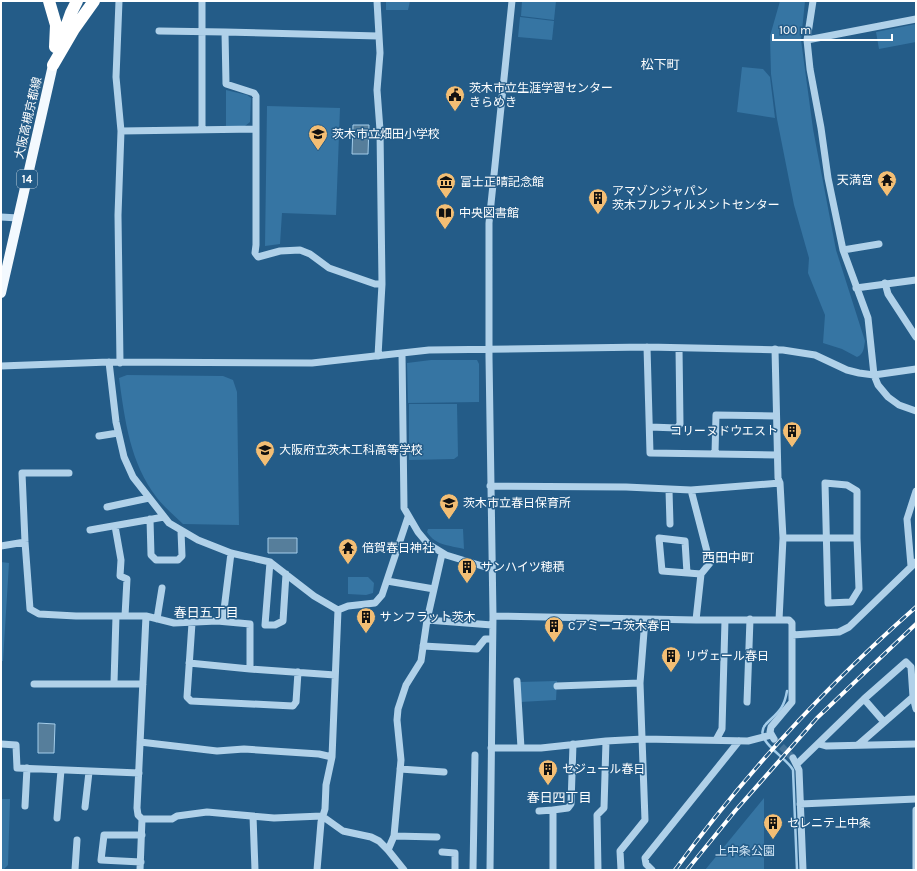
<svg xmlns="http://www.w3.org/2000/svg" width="917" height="871" font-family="Karla,'Noto Sans JP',sans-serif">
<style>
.green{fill:#3675a3}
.water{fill:#567e9b;stroke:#a4cdea}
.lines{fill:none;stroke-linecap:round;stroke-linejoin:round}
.stream{stroke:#a4cdea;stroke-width:2.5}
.minor-tunnel{stroke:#45749a;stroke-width:7;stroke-dasharray:7 3.5;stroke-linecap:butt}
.minor{stroke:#b0d1e9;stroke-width:7}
.major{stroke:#f3f9fe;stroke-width:10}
.highway{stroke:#fff;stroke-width:12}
.rail-casing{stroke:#fff;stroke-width:4}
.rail{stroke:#245c88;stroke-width:2.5;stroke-dasharray:8;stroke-linecap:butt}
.labels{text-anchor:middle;stroke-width:3;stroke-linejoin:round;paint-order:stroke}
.shield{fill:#245c88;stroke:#bdcedb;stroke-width:1}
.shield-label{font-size:11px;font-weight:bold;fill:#fff}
.poi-label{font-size:12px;fill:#fff;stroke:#245c88;text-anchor:start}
.street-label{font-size:12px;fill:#fff;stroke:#245c88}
.park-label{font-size:12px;fill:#d4e8f7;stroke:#245c88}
.neighbourhood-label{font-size:13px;fill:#fff;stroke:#245c88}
</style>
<rect width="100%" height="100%" fill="#245c88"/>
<path class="green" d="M386,1H410L408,10H386Z
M522,1H556L554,20L521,16Z
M780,1H805L801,40L813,129L836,250L865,341C864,347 864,354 857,357L842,349L823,343L825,315L808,273L809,258L794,205L777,119L771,74L770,36Z
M520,17L554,21L552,40L518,37Z
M916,24V42L879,49L876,32Z
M742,67L763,69L770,77L775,118L737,112Z
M226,90L247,95L251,98L250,122L245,126H226Z
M267,106L340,108L336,215L282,213L280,244L265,246Z
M431,360H477L479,364V402L408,403L407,363Z
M127,375L223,376L233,380L237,392L239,525L183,524C174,515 164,507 157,498C130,463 125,421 119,378Z
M409,404H457L458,456L454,459L409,460Z
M428,529H463L464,549C449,545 436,546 427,532Z
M1,562L9,563L3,661H1Z
M348,577H368L374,583L373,593L366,595L348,594Z
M557,681L556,700L520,702L519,682Z
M764,798V870H705Z
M1,799H10L8,865L3,870H1Z"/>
<path class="water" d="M353,125H369L368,154H352Z
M268,538H297V553H268Z
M38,723L55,724L54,753H38Z"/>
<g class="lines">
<path class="stream" d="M787,691C784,709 778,712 766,724C751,740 787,757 793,770L797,870"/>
<path class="minor-tunnel" d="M774,739L793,758"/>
<path class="minor" d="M119,1L116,77L121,131L256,129
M202,1V130
M377,1L380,53L377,90L380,130L382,284L378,356
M813,1L807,40L810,69L821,128L828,178L843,250L868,318L874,375L878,385L888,397L899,405L916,411
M159,31L225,32
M378,36L225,32L226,84L254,93L256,96V245L255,253L258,257L280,251L300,250L310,254L329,268L375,284H382
M807,40L916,19
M1,217L18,218
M843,250L879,244
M885,283L888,294L916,337
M856,288L916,280
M647,347L650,453L777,455
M775,349L778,478L780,483L783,538L779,620
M402,353L404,508L418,532L428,544L446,555L492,569
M109,362L116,422L124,457L133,477L169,523L198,540L231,553L270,562L314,596L338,610
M120,363L118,215L121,131
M1,366L109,362L312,363L429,350L647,347L783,350L815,355L847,370L859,373L874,375L916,369
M650,427L677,428L680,424L679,348
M99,436L118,433
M715,453L716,415L776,416
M69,473H22L25,542L30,609L39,614L76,616H146L174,623L217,621L223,618L231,553
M490,486L626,487L691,490L780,483
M669,490L670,524
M691,490L710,563L701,574L696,620
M107,507L149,498
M150,519L151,555L156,560H178L182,556L181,531
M115,526L121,560L120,576L127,579L125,616
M90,530L164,517
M783,538H857L859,589L851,602L828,603L825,483L847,485L857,491V538
M1,546L25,542
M270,562L265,625H275L283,621L286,574
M911,566L907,519L916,491
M687,573L685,541L659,538L662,571L701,574
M387,581L434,589
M338,610L348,606L375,603L382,595L408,517
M493,616L696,620H789L792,623V702L771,727L770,732L774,739
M157,619L162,588
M427,620L492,625
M217,621L250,624V669L335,675
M192,623L187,697L191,701L293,706L296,702L298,672
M792,635L839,632L849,627L916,562
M423,646L477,649L485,639H492
M189,663L250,669
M517,681L521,748
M114,683L116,616
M34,684H143
M557,686L640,683
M864,699L884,722
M747,702L750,619
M716,740L722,729L725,620
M140,742L217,751L244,749L319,754L332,757
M1,744L16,745L17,768L139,773
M819,744L826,746L916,744
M858,745L913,697
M491,748H541L606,741L643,739L748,741L771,735
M793,758L799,770L803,870
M797,764L864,699L906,662L911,667L913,697L916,709
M400,769L444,772
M800,804L916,799
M25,806L27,768
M85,807L89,772
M539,811L553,810
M253,816L255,870
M57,818L61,770
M142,819H172L177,816L207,812L274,818L322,816L343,831L371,837L379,841L388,850L404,870
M394,836L437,837
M388,850L394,836L401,760L397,720L398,709L406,685L421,661L427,620L442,554
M442,852L455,853V870
M141,862L101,860L104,835H142
M75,870L77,840
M140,870L142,819L138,815L137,808L146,616
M317,870L321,822L325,809L326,785L332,757L338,610
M473,870L475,755
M490,870L493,616L489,357V223L512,1
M553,870V810L568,808L571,804L573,744
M598,870L597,815L604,808L606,741
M621,870L620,851L645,820L640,683L645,619
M652,870L646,864L645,858L739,741
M916,870V810"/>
<path class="major" d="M1,293L53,65"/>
<path class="highway" d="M49,1L56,25L55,47
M61,41L71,13L77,1
M53,65L74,29L94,1"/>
<g class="rail-casing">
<path id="rail" d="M675,870C745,774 826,686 916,607
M687,870L735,811L817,718L916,624"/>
</g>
<use href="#rail" class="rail"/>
</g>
<defs>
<g id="civic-pin" transform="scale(1)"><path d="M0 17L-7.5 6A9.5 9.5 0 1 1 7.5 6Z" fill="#f3be74" stroke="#245c88"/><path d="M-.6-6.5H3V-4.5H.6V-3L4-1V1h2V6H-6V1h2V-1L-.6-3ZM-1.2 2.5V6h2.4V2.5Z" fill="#111"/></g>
<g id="school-pin" transform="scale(1)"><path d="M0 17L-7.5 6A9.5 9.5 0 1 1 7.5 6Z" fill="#f3be74" stroke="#245c88"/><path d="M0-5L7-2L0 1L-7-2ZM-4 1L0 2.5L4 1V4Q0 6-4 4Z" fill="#111"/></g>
<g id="temple-pin" transform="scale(1)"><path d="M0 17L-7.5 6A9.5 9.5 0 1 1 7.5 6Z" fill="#f3be74" stroke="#245c88"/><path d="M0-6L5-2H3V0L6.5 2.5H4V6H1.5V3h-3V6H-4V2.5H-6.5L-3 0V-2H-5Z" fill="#111"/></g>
<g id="museum-pin" transform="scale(1)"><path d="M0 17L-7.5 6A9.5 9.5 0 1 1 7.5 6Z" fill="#f3be74" stroke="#245c88"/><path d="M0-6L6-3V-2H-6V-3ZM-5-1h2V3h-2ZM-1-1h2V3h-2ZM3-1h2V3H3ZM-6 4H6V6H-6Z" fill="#111"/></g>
<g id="building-pin" transform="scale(1)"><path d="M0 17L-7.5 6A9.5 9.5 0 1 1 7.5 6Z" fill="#f3be74" stroke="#245c88"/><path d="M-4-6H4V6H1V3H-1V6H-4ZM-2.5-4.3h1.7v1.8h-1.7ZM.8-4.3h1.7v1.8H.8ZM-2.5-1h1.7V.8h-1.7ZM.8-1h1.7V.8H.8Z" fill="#111"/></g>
<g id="library-pin" transform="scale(1)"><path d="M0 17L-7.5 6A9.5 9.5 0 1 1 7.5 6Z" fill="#f3be74" stroke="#245c88"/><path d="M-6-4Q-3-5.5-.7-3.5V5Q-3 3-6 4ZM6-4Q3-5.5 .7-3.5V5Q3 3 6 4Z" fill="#111"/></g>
</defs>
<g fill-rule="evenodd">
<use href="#civic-pin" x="455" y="95"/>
<use href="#school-pin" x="318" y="134"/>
<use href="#temple-pin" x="887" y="180"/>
<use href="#museum-pin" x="446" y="182"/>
<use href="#building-pin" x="598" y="198"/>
<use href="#library-pin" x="445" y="213"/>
<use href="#building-pin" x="792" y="431"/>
<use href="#school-pin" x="265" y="450"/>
<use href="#school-pin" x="449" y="503"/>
<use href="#temple-pin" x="348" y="548"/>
<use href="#building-pin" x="467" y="567"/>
<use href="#building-pin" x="366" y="617"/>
<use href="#building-pin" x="554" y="626"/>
<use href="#building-pin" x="671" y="656"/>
<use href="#building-pin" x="548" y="769"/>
<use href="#building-pin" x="773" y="823"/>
</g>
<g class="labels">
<rect class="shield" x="17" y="170" width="20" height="18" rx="3"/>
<g class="shield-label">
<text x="27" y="183">14</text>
</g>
<g class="poi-label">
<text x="469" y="92">茨木市立生涯学習センター<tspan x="469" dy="14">きらめき</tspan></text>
<text x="332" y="138">茨木市立畑田小学校</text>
<text x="873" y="184" text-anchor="end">天満宮</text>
<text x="460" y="186">富士正晴記念館</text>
<text x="612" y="195">アマゾンジャパン<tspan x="612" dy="14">茨木フルフィルメントセンター</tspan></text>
<text x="459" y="217">中央図書館</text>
<text x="778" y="435" text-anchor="end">コリーヌドウエスト</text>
<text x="279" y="454">大阪府立茨木工科高等学校</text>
<text x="463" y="507">茨木市立春日保育所</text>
<text x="362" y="552">倍賀春日神社</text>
<text x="481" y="571">サンハイツ穂積</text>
<text x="380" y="621">サンフラット茨木</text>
<text x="568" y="630">Cアミーユ茨木春日</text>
<text x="685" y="660">リヴェール春日</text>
<text x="562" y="773">セジュール春日</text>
<text x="787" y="827">セレニテ上中条</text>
</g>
<g class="street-label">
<text transform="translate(28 118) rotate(-77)" y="4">大阪高槻京都線</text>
</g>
<g class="park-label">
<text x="745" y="855">上中条公園</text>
</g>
<g class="neighbourhood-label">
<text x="660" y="69">松下町</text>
<text x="728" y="562">西田中町</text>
<text x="206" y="617">春日五丁目</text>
<text x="559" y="802">春日四丁目</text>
</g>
</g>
<rect width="917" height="871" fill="none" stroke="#ffffff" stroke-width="4"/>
<path d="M773 34v6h119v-6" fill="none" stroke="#ffffff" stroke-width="2"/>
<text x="779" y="34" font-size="12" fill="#ffffff" stroke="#245c88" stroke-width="3" paint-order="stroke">100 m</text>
</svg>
